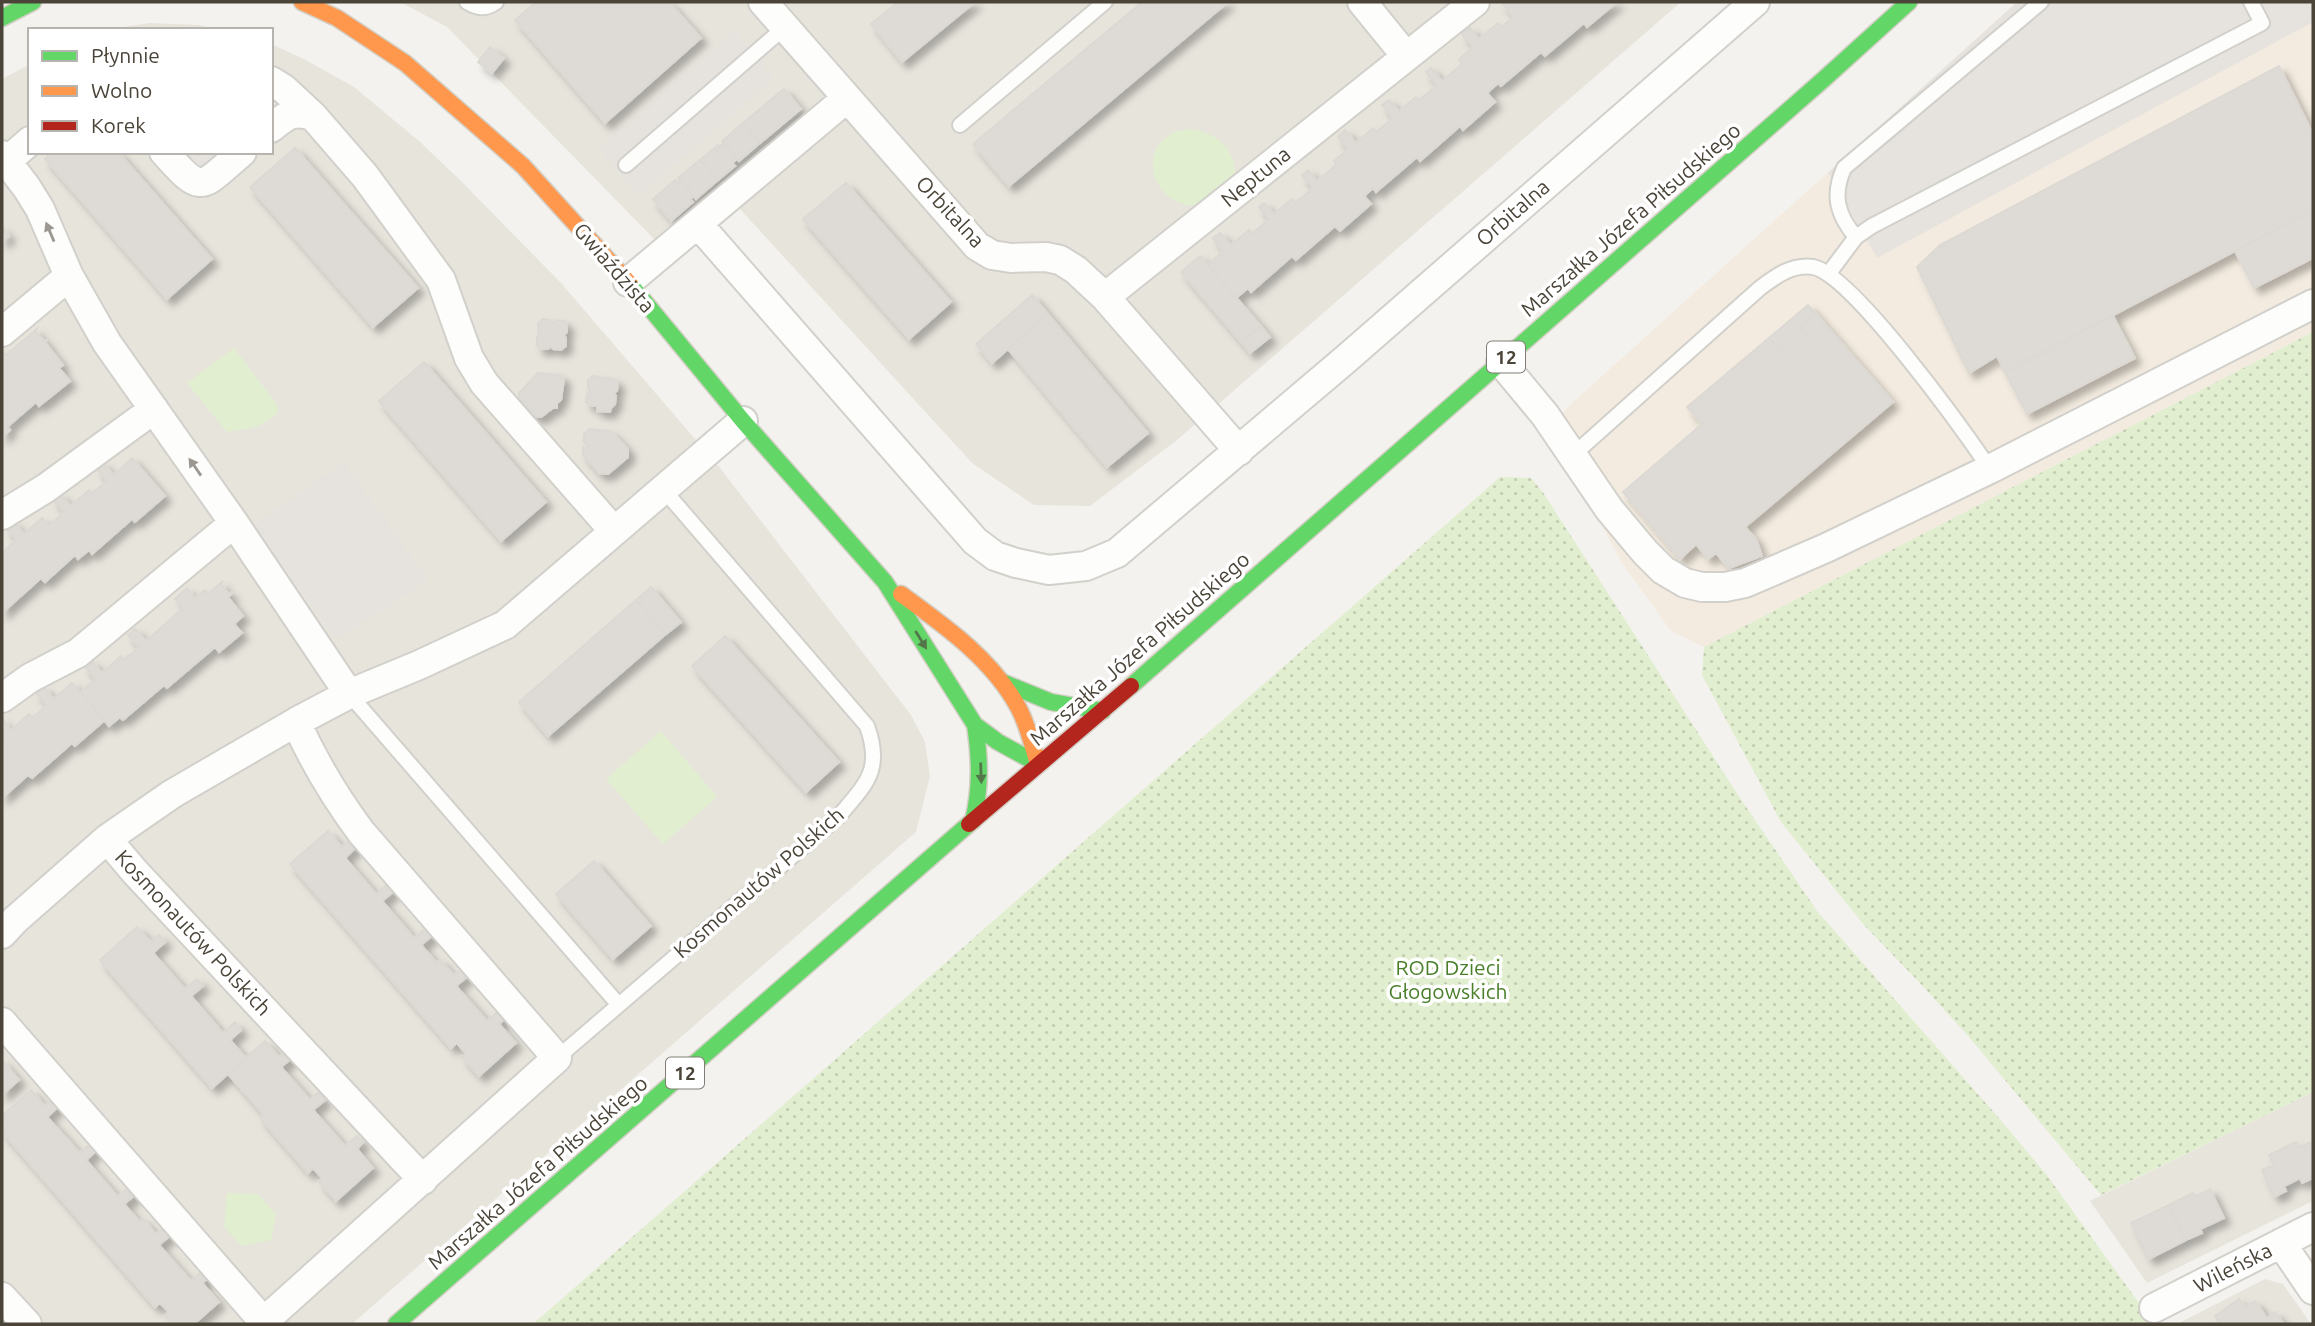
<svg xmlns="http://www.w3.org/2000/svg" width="2315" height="1326" font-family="Ubuntu,sans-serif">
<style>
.residential{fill:#e7e4dc}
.commercial{fill:#f3ebdf}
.grass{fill:url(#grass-dots)}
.park{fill:#e1eecf}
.parking{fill:#e6e3df}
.building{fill:#dedbd6;stroke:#dcd9d4;stroke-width:2;filter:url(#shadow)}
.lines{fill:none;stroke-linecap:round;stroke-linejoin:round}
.lane-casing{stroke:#d2d0cb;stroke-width:18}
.street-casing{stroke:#d2d0cb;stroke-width:32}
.fast-casing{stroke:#d3cfc5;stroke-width:19}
.slow-casing{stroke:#d3cfc5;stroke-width:19}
.jam-casing{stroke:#d3cfc5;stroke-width:19}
.lane{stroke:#fdfdfc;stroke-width:14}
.street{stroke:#fdfdfc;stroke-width:28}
.fast{stroke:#63d668;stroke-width:16}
.slow{stroke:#ff974d;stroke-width:16}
.jam{stroke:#b3261e;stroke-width:16}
.oneway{fill:#9b9791}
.oneway2{fill:#537749}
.labels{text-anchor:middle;stroke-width:7;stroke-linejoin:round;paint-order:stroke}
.shield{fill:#fff;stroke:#817c74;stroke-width:2}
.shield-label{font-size:19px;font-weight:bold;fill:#4b4439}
.street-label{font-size:21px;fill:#4b4439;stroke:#fff}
.park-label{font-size:21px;fill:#4a7f2a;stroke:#fff}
</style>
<defs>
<pattern id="grass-dots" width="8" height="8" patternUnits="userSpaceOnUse" patternTransform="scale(1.75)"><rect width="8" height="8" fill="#e1eecf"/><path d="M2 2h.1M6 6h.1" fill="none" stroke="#c3cdb2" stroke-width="1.8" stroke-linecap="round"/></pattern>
<filter id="shadow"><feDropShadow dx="6" dy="6" stdDeviation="3.5" flood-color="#0004"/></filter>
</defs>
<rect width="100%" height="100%" fill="#f4f2ee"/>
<path class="residential" d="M400,2H1681L1177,440L1090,506L1034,505L972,463L719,186L656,241L447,27Z
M150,23L200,25L222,30H104Z
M271,44L304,59L354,87L419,141L460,180L561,283L720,468L911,715L925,742L930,776L916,832L352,1324H2V79L30,64V152H271Z
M2313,1092V1201L2147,1283L2090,1201Z
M2265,1279L2283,1284L2311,1324H2177Z"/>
<path class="commercial" d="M2017,2H2313V332L1704,647L1671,631L1622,563L1549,427L1570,405Z"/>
<path class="grass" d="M2313,332V1092L2101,1195L1969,1037L1919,982L1864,925L1781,822L1702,675L1704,647Z
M1500,477L1531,478L1542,491L1738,795L1817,911L1998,1117L2046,1174L2154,1324H533Z"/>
<path class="park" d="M1189,129C1223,134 1238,152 1235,186C1225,192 1212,203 1201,205C1160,211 1135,159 1168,136C1174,131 1182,130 1189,129Z
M234,348L276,403L278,412C264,428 246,429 227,432L187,383Z
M661,731L717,797L663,844L606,779Z
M227,1193L258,1194L276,1214L271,1240L241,1246L224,1226Z"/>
<path class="parking" d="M2017,2H2313V22L1877,258L1828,173Z
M734,31L774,78L639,196L598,149Z
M182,152H228L206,167L190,161Z
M344,462L428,580L336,640L254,525Z"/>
<path class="building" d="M536,2H669L701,38L605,123L515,20Z
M898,2H975L902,62L871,24Z
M1142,2H1228L1009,186L973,144Z
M1503,2H1520L1523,5L1526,2H1617L1587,27L1584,23L1545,56L1541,52L1501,86L1498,83L1487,93L1495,102L1463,130L1460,126L1420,161L1417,157L1376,192L1373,188L1364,196L1371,204L1340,231L1335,226L1296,260L1292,256L1251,292L1248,288L1236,298L1208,265L1223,251L1213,238L1220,233L1231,245L1249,230L1252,234L1269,219L1259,207L1264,203L1274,214L1292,199L1295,203L1313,188L1302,175L1308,170L1317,181L1336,165L1334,161L1348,149L1338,137L1345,130L1356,143L1373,128L1376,132L1393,118L1382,105L1389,100L1399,111L1416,97L1419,100L1437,85L1426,72L1431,68L1442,81L1462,64L1459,59L1473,47L1462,34L1470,28L1479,39L1498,23L1502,27L1513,17L1502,3Z
M490,47L504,58L492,73L478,62Z
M2279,66L2313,134V210L2005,372L1997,356L1969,373L1917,267L1940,245Z
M784,89L801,109L760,143L743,123Z
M743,123L760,143L739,161L722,141Z
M724,143L737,159L732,163L735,166L718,180L700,160L718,145L719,147Z
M295,148L418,288L373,327L250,187Z
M52,152H118L212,259L167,299L45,159Z
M700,160L718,180L696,199L678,178Z
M675,180L678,183L681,181L694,196L690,199L693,202L671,221L653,199Z
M846,183L951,302L909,339L803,219Z
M2313,210V258L2254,288L2235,251Z
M2,227L9,236L2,242Z
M1200,256L1261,326L1241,342L1181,272Z
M1032,295L1048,314L992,363L976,344Z
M1808,305L1816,314L1800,328L1806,336L1784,354L1769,338Z
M1048,314L1148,433L1107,467L1008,349Z
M1816,314L1893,402L1745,527L1756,539L1762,556L1729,568L1716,553L1708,559L1696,544L1680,559L1623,492L1702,424L1687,407L1769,338L1784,354L1806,336L1800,328Z
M2113,316L2135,358L2027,414L2005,372Z
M543,319L550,320L553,323L557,320L564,321L567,325V332L564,335L566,338V346L561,350L553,349L551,346L548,349H540L537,345V337L540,334L538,331V323Z
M1261,326L1270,337L1250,353L1241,342Z
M37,329L36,332L44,341L47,340L45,342L63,365L59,368L70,381L39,406L36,402L7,427L10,430L2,437V350L6,355Z
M424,362L546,502L501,541L379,401Z
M538,373L560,375L564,379L561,400L557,403V408H553L541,417H534L519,399V393Z
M593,376L600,377L602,380L605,378L614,379L618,383L617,391L614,393L616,396L615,404L611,408L610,412L597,411V406H590L586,402L587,394L590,391L588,388V380Z
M589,429L610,431L628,449V457L608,474H600L583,455V447L586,449L588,446L584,442V434Z
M132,458L165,496L135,522L132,519L92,554L89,550L78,559L75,555L45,582L41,578L2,613V553L16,540L6,528L13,522L24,534L42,518L49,526L64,512L53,500L60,494L71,506L89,490L92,493L107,481L97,469L103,463L114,475Z
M223,581L221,584L229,594L233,592L228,597L243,616L234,624L242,633L219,652L215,647L167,688L164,685L123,720L120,717L109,726L80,692L96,679L85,667L92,661L102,673L121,656L124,660L139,647L128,635L135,629L146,641L183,608L175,599L187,588L195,598L205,590L208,594Z
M651,587L681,622L666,634L636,600Z
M636,600L666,634L548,736L519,702Z
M725,636L839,762L806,792L692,666Z
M72,683L105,720L75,746L72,743L32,778L28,775L2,798V737L4,736L2,733V719L11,730L29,714L32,718L47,705L36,693L44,687L54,699Z
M328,831L342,847L350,840L356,847L345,858L376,894L388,884L394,891L382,901L414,938L426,928L433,935L421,945L437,963L440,960L454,975L462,969L468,976L456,986L487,1021L499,1011L505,1018L499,1024L516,1043L479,1076L462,1057L466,1054L457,1043L451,1048L290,864Z
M594,861L651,926L613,959L556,894Z
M137,927L151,942L159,935L165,942L153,953L185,989L197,979L203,986L191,996L223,1033L235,1022L241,1030L230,1040L246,1058L212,1088L100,960Z
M265,1041L279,1057L288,1049L294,1056L281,1067L310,1100L319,1092L325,1100L313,1110L345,1146L357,1136L363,1142L357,1149L373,1168L336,1201L319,1182L322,1178L313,1168L308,1173L260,1118L264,1115L228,1074Z
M2,1060L19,1080L2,1095Z
M31,1090L45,1106L53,1099L59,1106L47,1117L80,1153L91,1143L97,1150L86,1160L118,1197L129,1187L136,1194L124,1204L140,1222L143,1219L156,1234L164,1228L171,1235L159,1245L191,1281L203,1270L209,1277L202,1283L219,1302L194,1324H172L165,1316L169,1312L160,1303L155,1307L2,1132V1116Z
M2313,1141V1178L2302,1183L2300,1178L2284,1186L2286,1191L2274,1197L2262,1170L2274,1165L2269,1155L2296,1142L2299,1148Z
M2210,1189L2224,1218L2200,1229L2202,1233L2186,1240L2169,1205L2193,1193L2195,1197Z
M2169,1205L2186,1240L2149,1259L2131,1223Z
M2239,1299L2245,1307L2255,1301L2267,1318L2275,1312L2283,1323L2220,1324L2215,1316Z"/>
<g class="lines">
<g class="lane-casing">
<path id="lane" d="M467,2C478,8 485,10 496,2
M960,125L1105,2
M626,165L785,27
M1856,237C1837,215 1832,195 1844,168L2041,2
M1829,273L1856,237L1872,226L2262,23L2251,2
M1573,455L1760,288C1776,276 1792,264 1813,267C1852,274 1964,431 1990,469
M349,694L618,1004
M557,1058L839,816C866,784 883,770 867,726L663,489"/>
</g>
<g class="street-casing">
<path id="street" d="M763,2L977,246L992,255L1011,258L1046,257L1060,260L1076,270L1105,297L1239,451
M1362,2L1406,56
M271,81L284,89L313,116
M271,128C287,115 292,110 313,116L365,176L441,280L469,358L484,383L614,531
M164,152C203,196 200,188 242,152
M2,155L27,188L40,209L69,276L107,343L234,523L349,694
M7,161L30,141
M698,224L975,541L995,556L1016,563L1049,570L1086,566L1117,553L1346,359L1755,2
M628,282L847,98
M1105,297L1475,2
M2,332L69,276
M1501,362L1545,415L1609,509L1645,552L1663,570L1685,583L1702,587H1725L1745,583L1826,548L1990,469L2313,304
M2,515L46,488L154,409
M2,698L30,678L78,653L234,523
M107,839L135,872L423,1180
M2,934L15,920L107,839L172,794L296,722L349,694L419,665L505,625L743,421
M2,1022L264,1322
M2281,1243L2313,1290
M2,1297L27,1324
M2154,1308L2313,1227
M261,1324L557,1058L361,832C335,797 314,762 296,722"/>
</g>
<g class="fast-casing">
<path id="fast" d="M2,18L33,2
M630,284L743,421L885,582L975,725L998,742L1038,764
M1002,682L1051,702L1103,711
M1131,686L1824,79L1909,2
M973,821C981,788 980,758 975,725
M396,1324L969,824"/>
</g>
<g class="slow-casing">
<path id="slow" d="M302,2L337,18L405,63L523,166L630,284
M901,594C945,626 992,659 1018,707C1028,725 1032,745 1038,764"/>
</g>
<g class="jam-casing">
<path id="jam" d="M969,824L1131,686"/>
</g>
<use href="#lane" class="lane"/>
<use href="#street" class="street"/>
<use href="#fast" class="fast"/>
<use href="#slow" class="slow"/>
<use href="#jam" class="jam"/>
</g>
<defs><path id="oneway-solid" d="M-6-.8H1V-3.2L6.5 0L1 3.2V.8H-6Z" transform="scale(1.75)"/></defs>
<g class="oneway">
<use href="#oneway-solid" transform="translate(50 232) rotate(-113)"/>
<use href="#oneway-solid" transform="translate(195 467) rotate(-125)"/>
</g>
<g class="oneway2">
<use href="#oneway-solid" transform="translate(921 640) rotate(58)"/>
<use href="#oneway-solid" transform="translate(981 773) rotate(88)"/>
</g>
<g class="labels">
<g class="shield">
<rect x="1487" y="341.5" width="38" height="31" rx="5"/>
<rect x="666" y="1057.5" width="38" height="31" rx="5"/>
</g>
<g class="shield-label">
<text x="1506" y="364">12</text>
<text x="685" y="1080">12</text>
</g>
<g class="street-label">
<text transform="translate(1256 177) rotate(-39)" y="7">Neptuna</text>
<text transform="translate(950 212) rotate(47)" y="7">Orbitalna</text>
<text transform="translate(1513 213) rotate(-41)" y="7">Orbitalna</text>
<text transform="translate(1631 220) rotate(-41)" y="7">Marszałka Józefa Piłsudskiego</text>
<text transform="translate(614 268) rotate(49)" y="7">Gwiaździsta</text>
<text transform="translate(1140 649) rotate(-41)" y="7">Marszałka Józefa Piłsudskiego</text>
<text transform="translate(759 883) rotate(-41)" y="7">Kosmonautów Polskich</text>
<text transform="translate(193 933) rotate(47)" y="7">Kosmonautów Polskich</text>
<text transform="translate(538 1173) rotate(-41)" y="7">Marszałka Józefa Piłsudskiego</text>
<text transform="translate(2233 1268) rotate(-27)" y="7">Wileńska</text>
</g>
<g class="park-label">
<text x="1448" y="975">ROD Dzieci<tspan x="1448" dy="24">Głogowskich</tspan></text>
</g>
</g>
<rect width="2315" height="1326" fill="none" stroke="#4b4439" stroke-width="7"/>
<rect x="28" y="28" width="245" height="126" fill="#ffffff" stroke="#b7b4b0" stroke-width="2"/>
<rect x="42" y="51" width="35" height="10" fill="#63d668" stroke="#b7b4b0" stroke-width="2"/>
<text x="91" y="63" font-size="21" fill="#4b4439">Płynnie</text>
<rect x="42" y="86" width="35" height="10" fill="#ff974d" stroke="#b7b4b0" stroke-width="2"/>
<text x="91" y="98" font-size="21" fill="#4b4439">Wolno</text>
<rect x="42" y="121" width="35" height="10" fill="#b3261e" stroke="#b7b4b0" stroke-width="2"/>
<text x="91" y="133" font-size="21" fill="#4b4439">Korek</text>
</svg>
